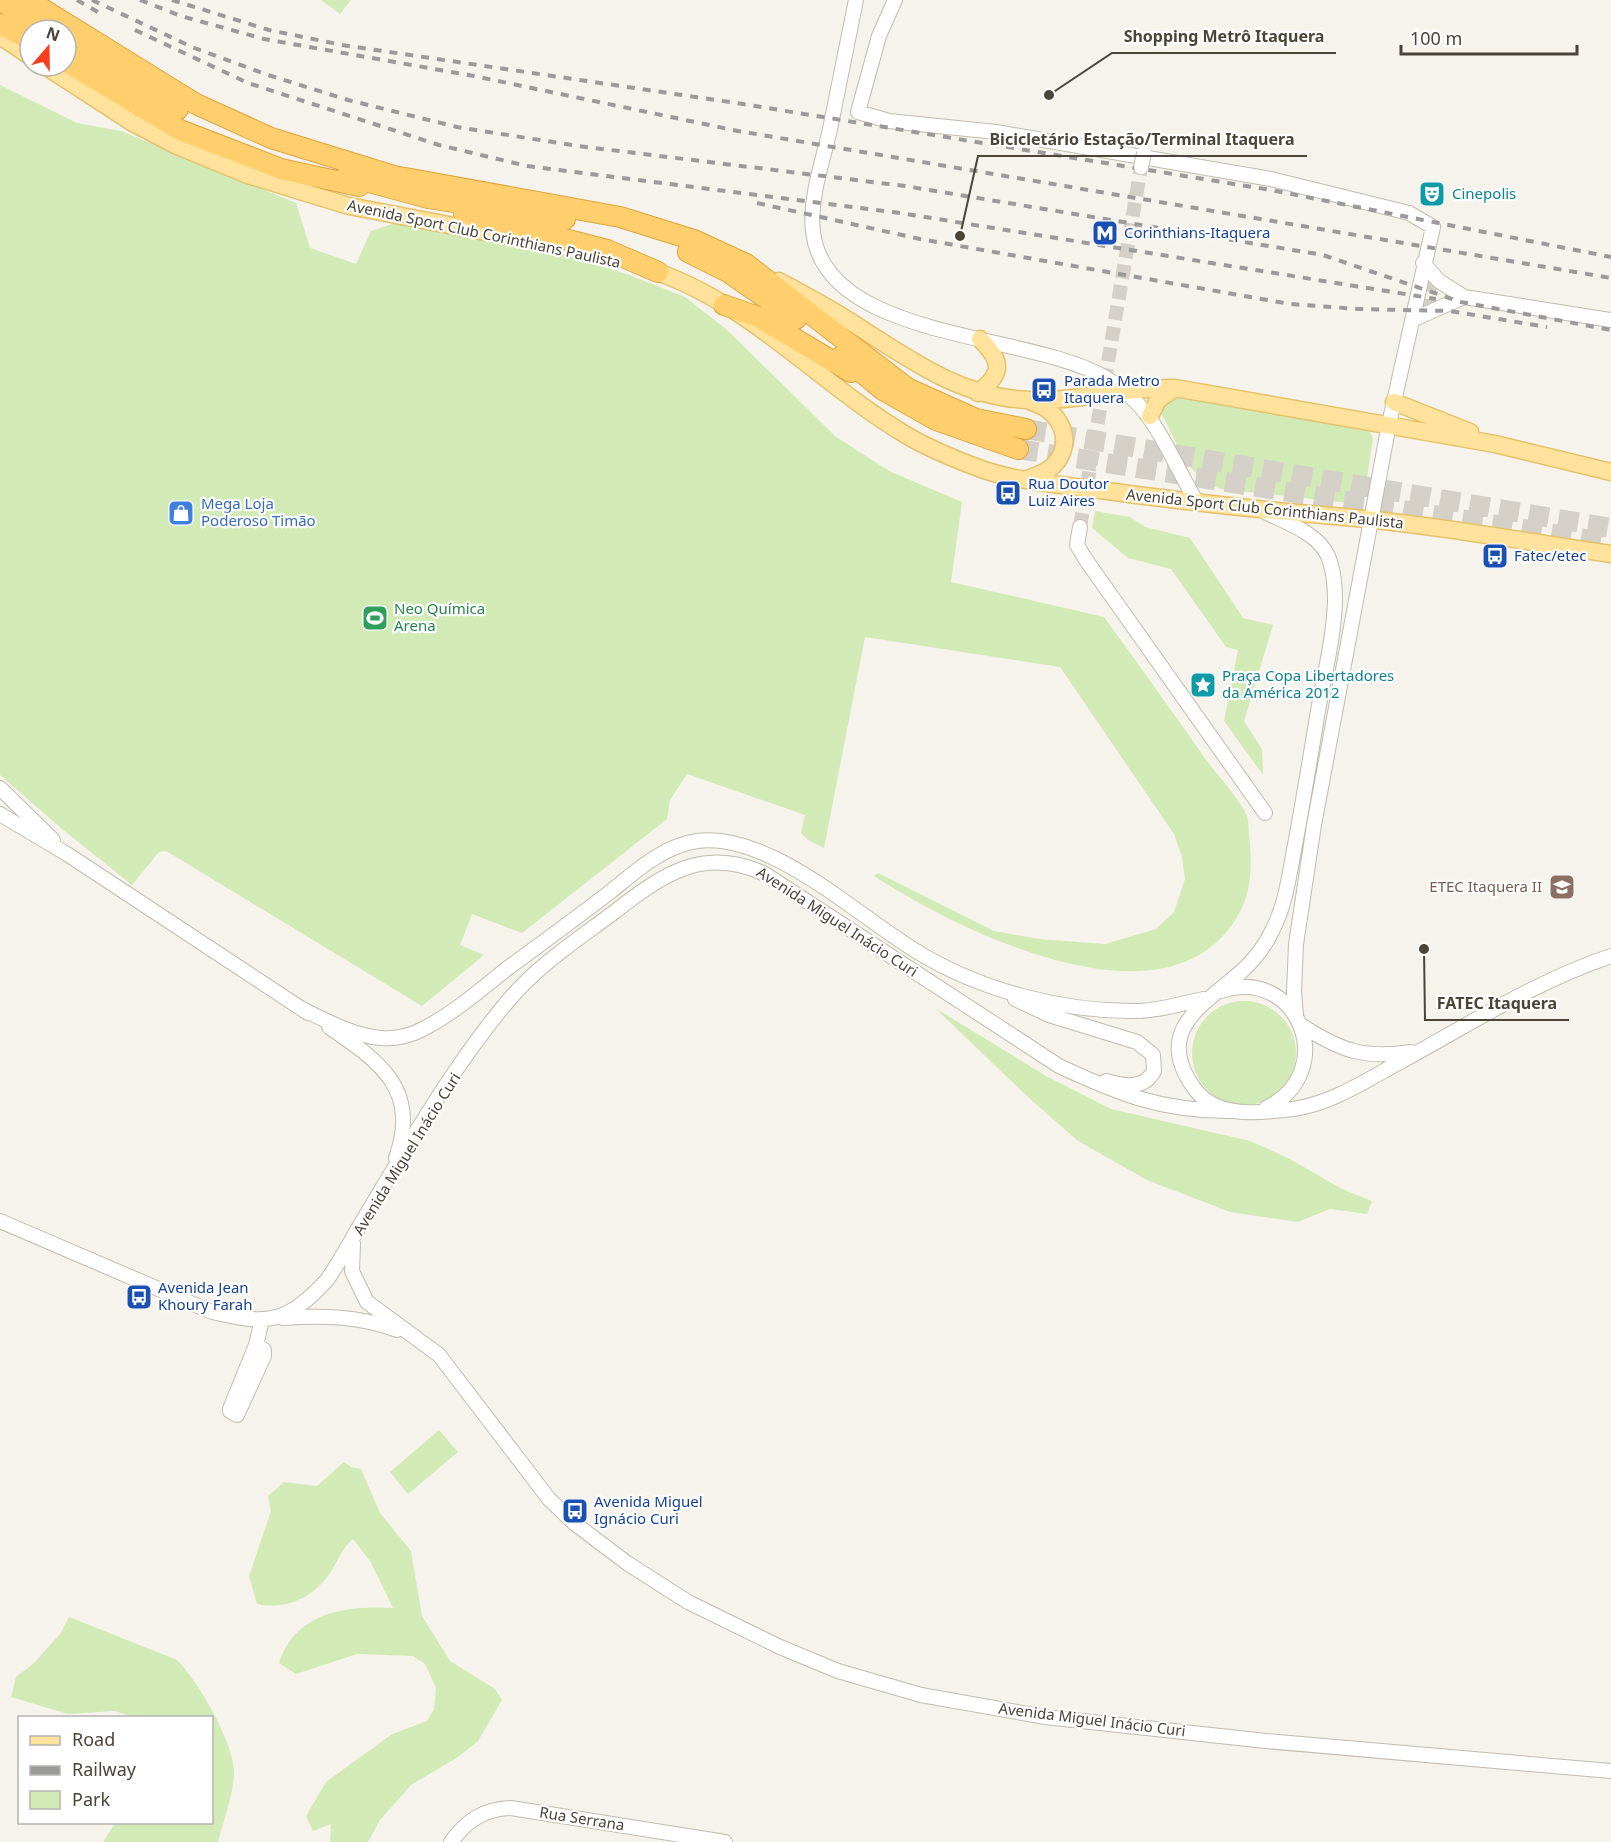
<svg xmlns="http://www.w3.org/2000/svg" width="1611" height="1842" font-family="'Noto Sans',sans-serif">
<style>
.green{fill:#d2eab5}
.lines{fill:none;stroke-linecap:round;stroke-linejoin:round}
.minor-tunnel{stroke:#d4d0c8;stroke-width:14;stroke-dasharray:14 7;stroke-linecap:butt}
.highway-tunnel{stroke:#d4d0c8;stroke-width:20;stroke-dasharray:20 10;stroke-linecap:butt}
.minor-casing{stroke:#c2bbae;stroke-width:16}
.major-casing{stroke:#e6c16a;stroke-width:19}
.highway-casing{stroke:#e0a43c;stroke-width:22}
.minor{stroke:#fff;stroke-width:14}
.major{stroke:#ffe39c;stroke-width:16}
.highway{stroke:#ffcf6e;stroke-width:20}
.rail{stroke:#9a9a9a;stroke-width:4;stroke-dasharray:8 8;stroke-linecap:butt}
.minor-bridge-casing{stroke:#c2bbae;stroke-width:16;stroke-linecap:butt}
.minor-bridge{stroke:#fff;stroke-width:14}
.labels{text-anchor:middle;stroke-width:4.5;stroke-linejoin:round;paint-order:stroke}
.culture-label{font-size:15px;fill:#0d838f;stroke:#fff;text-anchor:start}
.transit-label{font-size:15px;fill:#164399;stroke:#fff;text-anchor:start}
.street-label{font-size:15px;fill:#4b4439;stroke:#fff}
.shop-label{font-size:15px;fill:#366cbe;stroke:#fff;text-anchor:start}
.leisure-label{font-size:15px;fill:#27864d;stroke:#fff;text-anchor:start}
.education-label{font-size:15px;fill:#785e54;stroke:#fff;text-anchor:end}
.leader{fill:none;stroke:#4b4439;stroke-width:2}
.callout-dot{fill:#4b4439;stroke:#fff;stroke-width:2}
.callout-label{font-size:16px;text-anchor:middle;font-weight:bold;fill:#4b4439;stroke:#fff;stroke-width:4.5;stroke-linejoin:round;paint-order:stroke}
</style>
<rect width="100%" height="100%" fill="#f6f3ec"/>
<path class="green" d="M321,0H351L340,14Z
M0,85L77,123L121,131L296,203L310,248L356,264L371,231L398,222L558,252L629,275L685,297L726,329L835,436L889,471L962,502L951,582L1104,617C1139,665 1173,713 1207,761C1218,776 1240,799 1247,816C1249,821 1248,828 1249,834C1252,864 1253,890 1237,917C1166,1036 957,930 874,876L878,873L994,931L1039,939L1105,944L1156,929L1174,912L1185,879L1182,857L1174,834L1060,667L865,637L824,848L808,840L801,833L805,815L687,774L670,800L667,819L522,933L472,914L460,945L484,955L422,1006L166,851L159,852L132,885L62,829L0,775Z
M1177,395L1368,428L1373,438L1365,492L1360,499L1349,503L1221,489C1188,478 1177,443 1162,415L1164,405Z
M1095,511L1130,517L1145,527L1190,538L1243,618L1273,625L1244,721L1262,749L1263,775L1224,721L1238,650L1226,647L1171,569L1128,558L1092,528Z
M1192 1053a52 52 0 1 1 104 0a52 52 0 1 1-104 0Z
M935,1008L1046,1076L1111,1109L1250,1141L1288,1158L1342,1189L1372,1201L1367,1214L1330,1209L1298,1222L1230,1212L1147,1180L1078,1141L1028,1097Z
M439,1430L458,1452L408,1494L390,1472Z
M344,1462L351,1467L361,1469L380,1513L411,1551L422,1616L450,1661L495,1689L502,1700L478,1741L458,1757L411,1785L380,1820L368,1842H330L331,1824L313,1831L306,1816L326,1782L392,1734L427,1721L434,1709L436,1688L425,1664L413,1656L357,1654L296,1674L279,1663C295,1612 346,1605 393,1608L370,1561L353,1539C342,1548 338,1561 330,1573C313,1598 286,1610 257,1604L249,1576L271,1511L268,1496L284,1482L317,1486Z
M69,1617L177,1660C198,1681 232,1740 234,1770C235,1789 223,1823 218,1842H103L115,1823L212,1822V1718L133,1717L115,1711L68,1714L11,1697L16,1677L33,1664L60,1634Z"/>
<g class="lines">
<path class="minor-tunnel" d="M1435,308L1429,306L1427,301L1430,286L1439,281
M1080,527L1141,167"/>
<path class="highway-tunnel" d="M1026,429L1611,528
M1018,449L1611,543"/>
<g class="minor-casing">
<path id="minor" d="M856,0C847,43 839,86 830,129C823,161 809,198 813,232C826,341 1030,332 1106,378C1156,407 1169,457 1198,504
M895,0L879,36L858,112L889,121L996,132L1271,179L1409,213L1433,227L1389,424L1314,825L1296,944L1294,992L1296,1015
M1423,263L1439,281L1464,297L1611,320
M1412,320L1464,297
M1265,512C1285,522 1318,533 1328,556C1334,570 1335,585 1335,600C1334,641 1322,683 1316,723C1309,765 1302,808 1294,850C1289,877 1285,907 1272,931C1265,946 1254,960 1242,971C1205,1004 1152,1030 1194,1088C1216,1119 1259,1113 1293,1109C1331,1104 1367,1080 1400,1062C1470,1024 1536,981 1611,956
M1080,527L1077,545L1086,560L1265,813
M0,788L53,840
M0,814L67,854L308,1013
M1221,991C1298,965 1341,1072 1266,1108
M1015,999L1049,1015L1137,1042L1153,1055L1154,1071C1144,1090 1124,1086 1106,1081
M300,1008C325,1020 353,1036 381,1038C395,1039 409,1036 421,1030C451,1015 478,992 504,971C539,945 575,919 610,892C636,871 663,846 697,841C768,831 857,915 916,951C981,991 1063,1012 1139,1011C1162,1010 1183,1003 1204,999
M1301,1025C1341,1051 1364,1059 1411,1052
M329,1027C380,1062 420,1089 396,1158
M0,1221L212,1312C268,1325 286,1324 327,1280C341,1260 352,1238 365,1217C409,1144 453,1066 508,1001C537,966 577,940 613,913C662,875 703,845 765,874L1059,1066C1119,1094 1161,1111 1229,1111
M353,1243L352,1271L367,1302L439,1355L549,1499L574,1523L627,1563L688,1602L780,1647L838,1671L921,1695L1045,1717L1266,1741L1611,1771
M283,1318C322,1315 359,1316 397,1330
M256,1345L264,1350V1356L237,1415L230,1411V1409L256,1345L262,1320
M451,1842C467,1820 484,1809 511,1808L725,1842"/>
</g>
<g class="major-casing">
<path id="major" d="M0,36L30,56
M45,66L133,123L175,145L248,175L349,206L554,245
M645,268C747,299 817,382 906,435C928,448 952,458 976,467C1012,481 1054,484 1093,489C1177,501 1260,510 1345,517C1434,525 1523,541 1611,554
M779,281C803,294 828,307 851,322C906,357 960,398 1029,400C1078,402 1125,387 1175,388L1495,444L1611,472
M978,393C1004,372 1002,362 980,339
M1394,402L1470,432
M1150,416L1158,400L1174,389
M1027,479C1036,476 1046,473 1053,466C1076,443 1061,410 1032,402"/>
</g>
<g class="highway-casing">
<path id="highway" d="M0,0L46,30
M28,0L196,104L271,138L394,176L620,217L694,240L746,264L907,388L976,419L1026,429
M0,24L30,40
M66,42L178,109
M66,62L180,130L281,169L359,186
M347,176L428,198L565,219
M464,213L607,250L658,272
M688,252L728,272L796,319
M724,305L758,317L851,372
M842,356L883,390L936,420L1018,449"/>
</g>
<use href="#minor" class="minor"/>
<use href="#major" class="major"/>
<use href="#highway" class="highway"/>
<path class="rail" d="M77,0L98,12
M92,0L192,47L265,74L348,100L457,127L578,146L905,186L1323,255L1461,302L1611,330
M140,0L181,16L264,39L474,76L738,131L1611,278
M172,0L269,30L342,45L743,104L1271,190L1611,257
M135,30L248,83L439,145L527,166L900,213L1436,299
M757,203L920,239L1290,304L1358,309L1450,311L1547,327"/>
<g class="minor-bridge-casing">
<path id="minor-bridge" d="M1141,167L1144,153"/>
</g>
<use href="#minor-bridge" class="minor-bridge"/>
</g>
<defs>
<g id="theatre-square" transform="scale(1.35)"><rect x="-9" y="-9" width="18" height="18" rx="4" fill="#0f9aa8" stroke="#fff"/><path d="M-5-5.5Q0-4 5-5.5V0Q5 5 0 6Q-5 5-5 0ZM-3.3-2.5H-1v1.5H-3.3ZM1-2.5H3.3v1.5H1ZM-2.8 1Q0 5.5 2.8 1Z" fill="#fff"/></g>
<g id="metro-square" transform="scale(1.35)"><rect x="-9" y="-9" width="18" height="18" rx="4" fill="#1a4fb4" stroke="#fff"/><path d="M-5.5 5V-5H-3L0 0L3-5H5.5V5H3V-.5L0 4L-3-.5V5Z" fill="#fff"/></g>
<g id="bus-square" transform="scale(1.35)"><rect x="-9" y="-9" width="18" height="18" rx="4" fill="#1a4fb4" stroke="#fff"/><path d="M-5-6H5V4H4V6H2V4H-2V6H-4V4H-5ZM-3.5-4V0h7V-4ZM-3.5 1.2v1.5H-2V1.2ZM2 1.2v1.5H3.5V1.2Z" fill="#fff"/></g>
<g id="shop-square" transform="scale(1.35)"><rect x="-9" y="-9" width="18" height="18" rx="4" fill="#3f7fe0" stroke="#fff"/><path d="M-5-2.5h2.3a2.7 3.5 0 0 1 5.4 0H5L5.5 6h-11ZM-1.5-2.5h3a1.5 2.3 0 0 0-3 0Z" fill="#fff"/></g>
<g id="stadium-square" transform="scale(1.35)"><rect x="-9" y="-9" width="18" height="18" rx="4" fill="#2e9e5b" stroke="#fff"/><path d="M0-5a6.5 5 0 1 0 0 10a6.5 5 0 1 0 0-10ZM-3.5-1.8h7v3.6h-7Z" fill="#fff"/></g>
<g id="sight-square" transform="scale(1.35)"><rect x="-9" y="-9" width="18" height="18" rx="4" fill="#0f9aa8" stroke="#fff"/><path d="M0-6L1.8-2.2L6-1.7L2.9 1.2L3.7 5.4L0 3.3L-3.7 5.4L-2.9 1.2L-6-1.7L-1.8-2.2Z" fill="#fff"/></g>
<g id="university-square" transform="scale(1.35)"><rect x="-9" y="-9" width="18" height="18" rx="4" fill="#8d6e63" stroke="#fff"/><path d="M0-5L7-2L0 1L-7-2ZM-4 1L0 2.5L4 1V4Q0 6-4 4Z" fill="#fff"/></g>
</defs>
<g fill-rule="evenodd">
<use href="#theatre-square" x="1432" y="194"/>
<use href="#metro-square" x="1105" y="233"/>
<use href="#bus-square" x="1044" y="390"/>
<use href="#bus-square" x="1008" y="493"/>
<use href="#shop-square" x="181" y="513"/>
<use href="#bus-square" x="1495" y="556"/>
<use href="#stadium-square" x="375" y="618"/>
<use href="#sight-square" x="1203" y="685"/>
<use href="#university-square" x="1562" y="887"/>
<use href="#bus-square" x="139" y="1297"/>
<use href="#bus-square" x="575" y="1511"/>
</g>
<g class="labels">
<g class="culture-label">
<text x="1452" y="199">Cinepolis</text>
<text x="1222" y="681">Praça Copa Libertadores<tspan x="1222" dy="17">da América 2012</tspan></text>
</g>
<g class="transit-label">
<text x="1124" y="238">Corinthians-Itaquera</text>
<text x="1064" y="386">Parada Metro<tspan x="1064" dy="17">Itaquera</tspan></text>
<text x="1028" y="489">Rua Doutor<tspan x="1028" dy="17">Luiz Aires</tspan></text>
<text x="1514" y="561">Fatec/etec</text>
<text x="158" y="1293">Avenida Jean<tspan x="158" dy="17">Khoury Farah</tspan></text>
<text x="594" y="1507">Avenida Miguel<tspan x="594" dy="17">Ignácio Curi</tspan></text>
</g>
<g class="street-label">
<text transform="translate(484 234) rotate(12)" y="5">Avenida Sport Club Corinthians Paulista</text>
<text transform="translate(1265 509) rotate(6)" y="5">Avenida Sport Club Corinthians Paulista</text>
<text transform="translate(837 922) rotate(33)" y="5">Avenida Miguel Inácio Curi</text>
<text transform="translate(407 1154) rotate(-58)" y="5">Avenida Miguel Inácio Curi</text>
<text transform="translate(1092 1720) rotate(7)" y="5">Avenida Miguel Inácio Curi</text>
<text transform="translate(582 1819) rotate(9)" y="5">Rua Serrana</text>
</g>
<g class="shop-label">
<text x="201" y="509">Mega Loja<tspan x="201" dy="17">Poderoso Timão</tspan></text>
</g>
<g class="leisure-label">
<text x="394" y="614">Neo Química<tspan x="394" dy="17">Arena</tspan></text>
</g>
<g class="education-label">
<text x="1542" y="892">ETEC Itaquera II</text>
</g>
</g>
<path class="leader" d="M1049 95L1112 53H1336M960 236L978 156H1307M1424 949L1425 1020H1569"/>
<g class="callout-dot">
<circle cx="1049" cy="95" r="6"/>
<circle cx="960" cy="236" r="6"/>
<circle cx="1424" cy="949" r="6"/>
</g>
<g class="callout-label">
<text x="1224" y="42">Shopping Metrô Itaquera</text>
<text x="1142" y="145">Bicicletário Estação/Terminal Itaquera</text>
<text x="1497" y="1009">FATEC Itaquera</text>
</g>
<rect x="18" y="1716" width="195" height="108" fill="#ffffff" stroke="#b7b4b0" stroke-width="1.5"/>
<rect x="30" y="1736" width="30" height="9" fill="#ffe39c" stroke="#b7b4b0" stroke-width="1.5"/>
<text x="72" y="1746" font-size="18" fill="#4b4439">Road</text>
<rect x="30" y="1766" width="30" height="9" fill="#9a9a9a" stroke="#b7b4b0" stroke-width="1.5"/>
<text x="72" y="1776" font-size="18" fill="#4b4439">Railway</text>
<rect x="30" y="1791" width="30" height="18" fill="#d2eab5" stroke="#b7b4b0" stroke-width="1.5"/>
<text x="72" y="1806" font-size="18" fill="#4b4439">Park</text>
<g transform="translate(48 48) rotate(20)"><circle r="28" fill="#ffffff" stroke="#b7b4b0" stroke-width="1.5"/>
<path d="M0-4.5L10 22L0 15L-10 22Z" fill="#fc3f1d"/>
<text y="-9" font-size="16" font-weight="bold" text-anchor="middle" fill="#4b4439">N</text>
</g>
<path d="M1401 45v9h176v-9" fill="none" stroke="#4b4439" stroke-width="3"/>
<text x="1410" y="45" font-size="18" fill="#4b4439" stroke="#ffffff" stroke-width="4.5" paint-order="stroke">100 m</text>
</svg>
